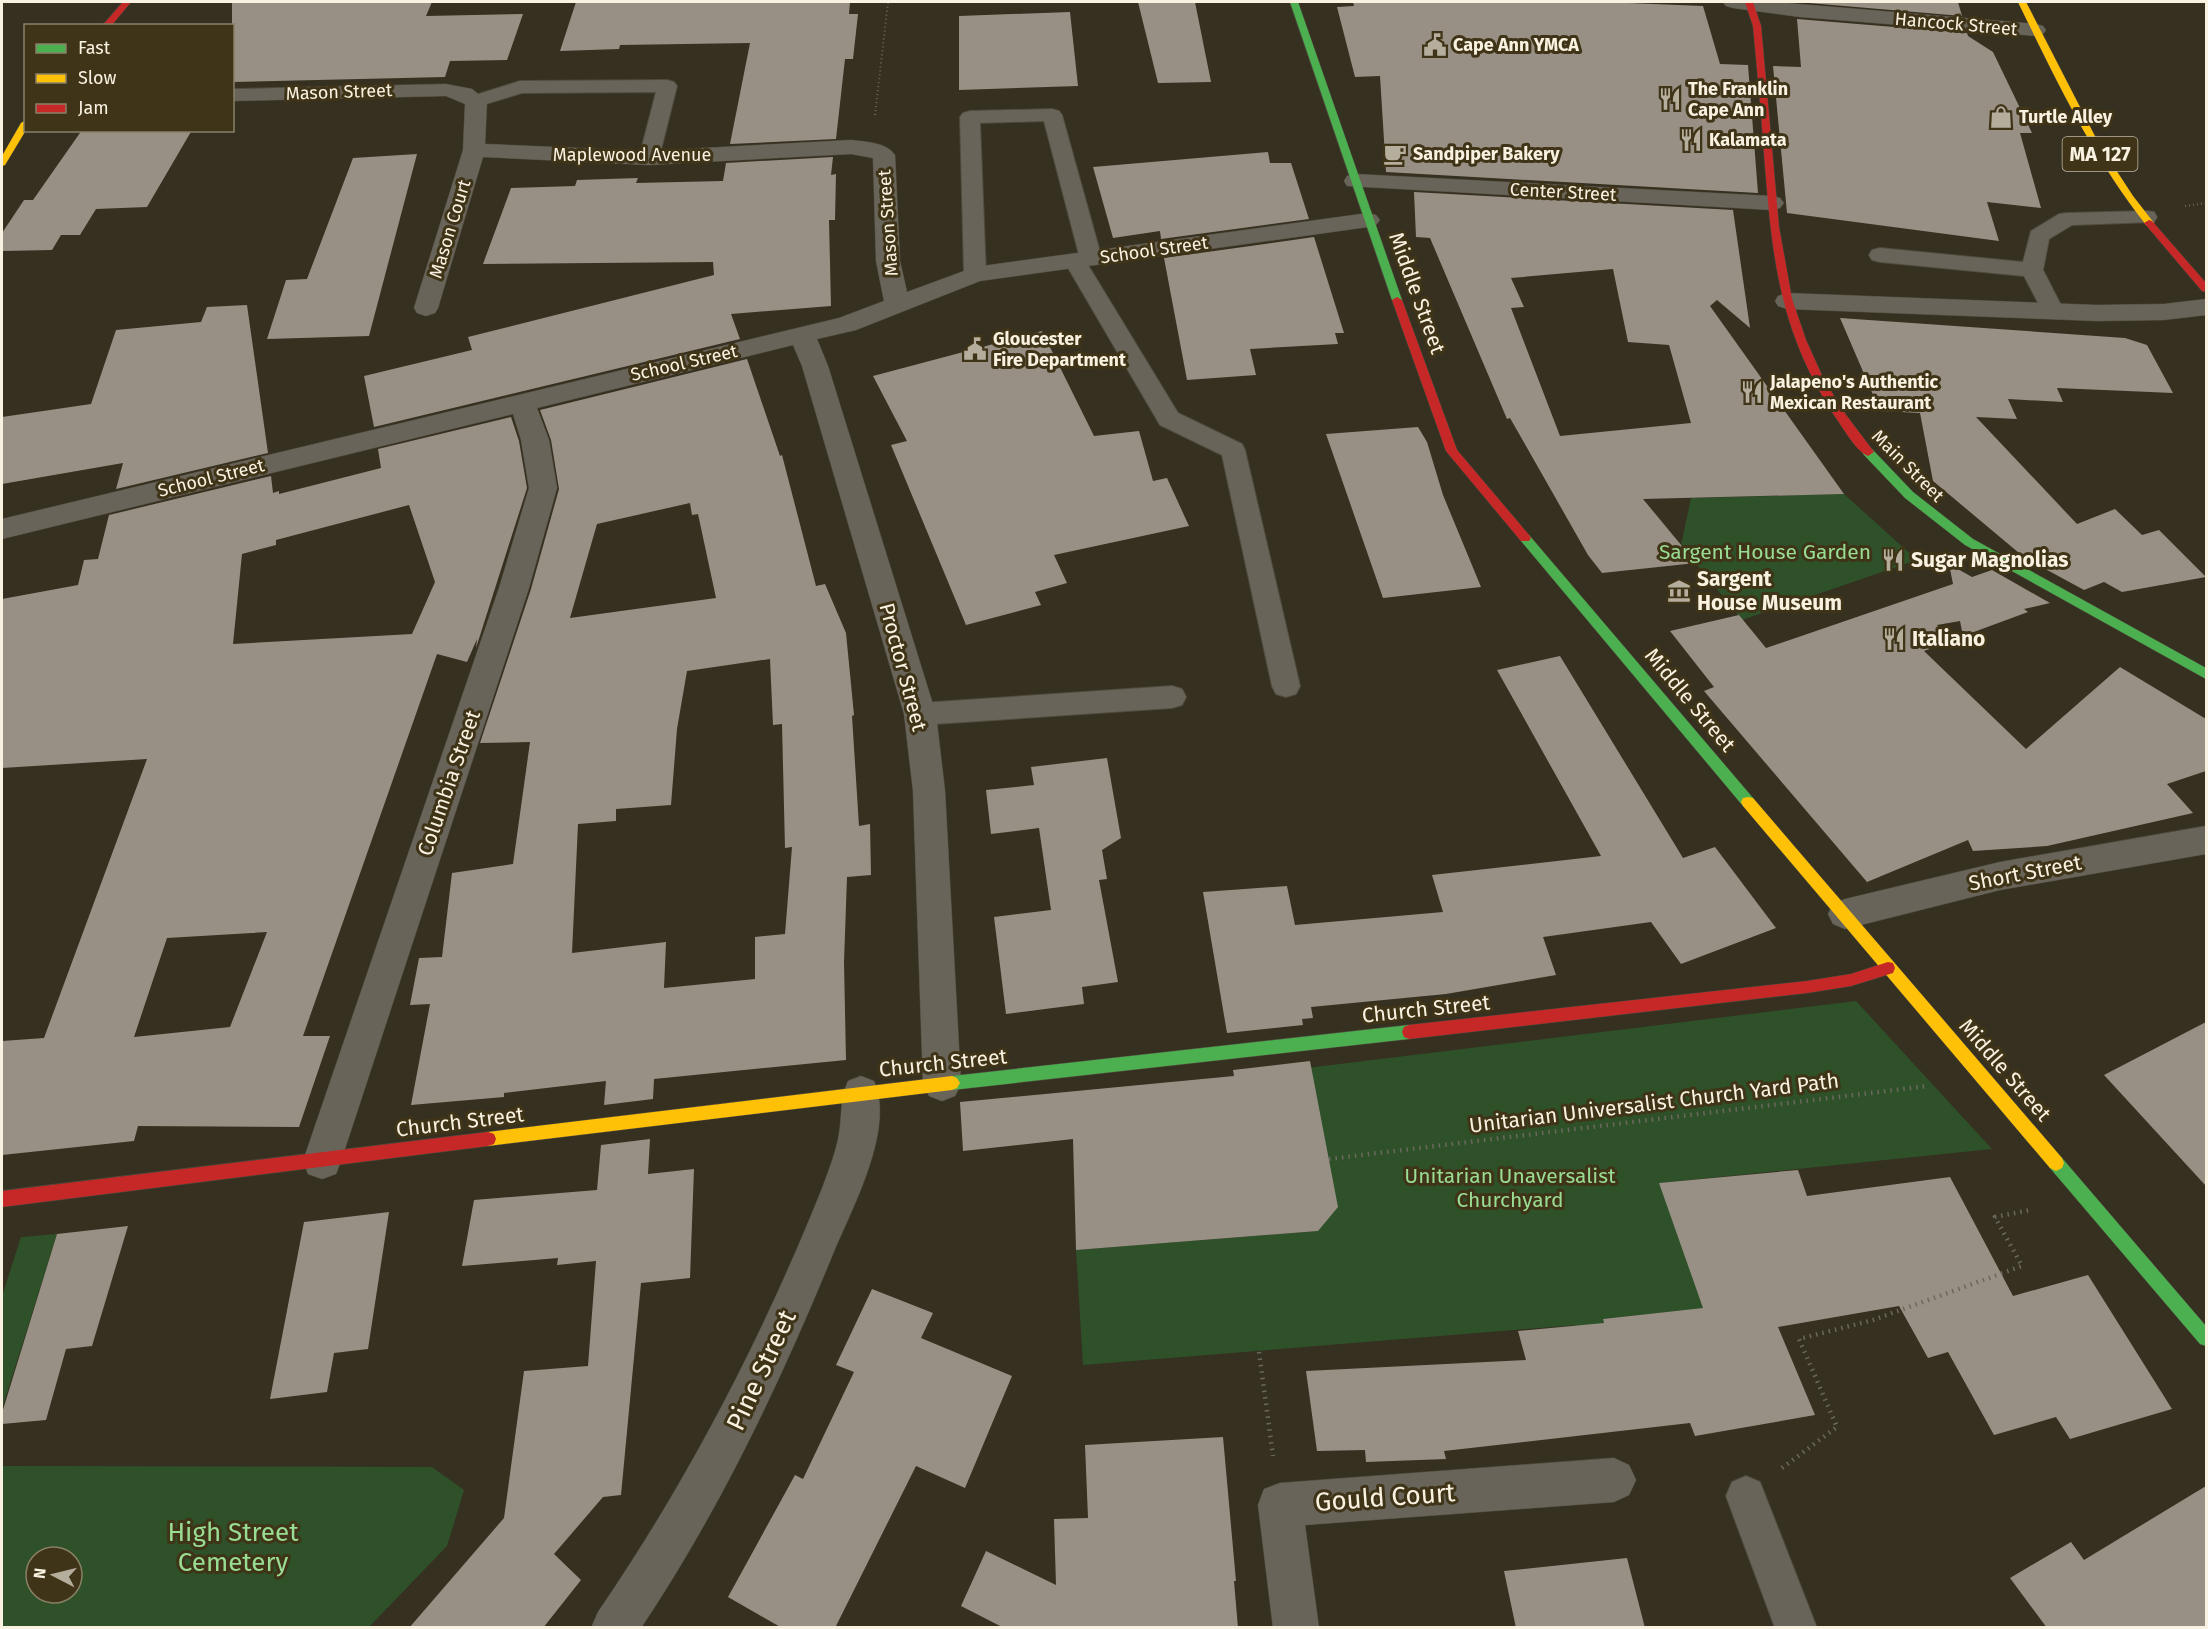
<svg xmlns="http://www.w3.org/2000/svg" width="2208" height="1629" font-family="'Fira Sans',sans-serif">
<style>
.green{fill:#2e5129;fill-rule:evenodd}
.building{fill:#989084;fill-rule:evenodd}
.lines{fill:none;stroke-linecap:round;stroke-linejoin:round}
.lane-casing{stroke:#504b3e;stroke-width:2}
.street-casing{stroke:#504b3e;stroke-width:1}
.fast-casing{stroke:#504b3e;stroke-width:1}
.slow-casing{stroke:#504b3e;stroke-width:1}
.jam-casing{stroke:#504b3e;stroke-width:1}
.path-far1{stroke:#6c685d;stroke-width:2;stroke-dasharray:1 3;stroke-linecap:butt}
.path{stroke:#6c685d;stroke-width:4.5;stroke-dasharray:1.5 5;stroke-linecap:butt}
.lane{fill:#696459;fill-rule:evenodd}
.street{fill:#696459;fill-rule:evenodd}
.fast{fill:#4caf50;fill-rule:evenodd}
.slow{fill:#ffc107;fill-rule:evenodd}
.jam{fill:#c62828;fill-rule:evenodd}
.labels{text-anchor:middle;stroke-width:6;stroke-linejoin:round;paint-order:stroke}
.far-street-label{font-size:18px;fill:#f9f2e1;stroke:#3f3417}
.far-poi-label{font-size:18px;font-weight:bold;fill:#f9f2e1;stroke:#3f3417;text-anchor:start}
.shield{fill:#3f3417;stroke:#c1b9a4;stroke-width:1.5}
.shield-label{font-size:20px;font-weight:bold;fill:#f9f2e1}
.street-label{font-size:21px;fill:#f9f2e1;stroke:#3f3417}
.park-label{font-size:21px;fill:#99dc93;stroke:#3f3417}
.poi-label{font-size:21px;font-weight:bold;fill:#f9f2e1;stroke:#3f3417;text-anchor:start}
.near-street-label{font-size:26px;fill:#f9f2e1;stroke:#3f3417}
.near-park-label{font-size:26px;fill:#99dc93;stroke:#3f3417}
</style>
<rect width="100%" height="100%" fill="#363020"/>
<path class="green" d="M1844,494L1917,560L1742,620L1681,545L1691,498Z
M1856,1001L1992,1149L1660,1183L1737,1305L1603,1319L1613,1357L1576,1325L1083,1365L1076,1250L1318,1231L1307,1068Z
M57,1234L2,1409V1296L21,1237Z
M2,1466L432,1467L464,1490L447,1546L369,1627H2ZM36,1557H72V1593H36Z"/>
<path class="building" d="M232,2H432L426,16L523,14L507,60L450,61L445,77L232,82Z
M576,2H850L849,14H858L853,59H845L836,139L730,144L750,43L620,45L619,49L560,51Z
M1138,2H1195L1211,82L1158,83Z
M1353,2H1604L1703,6L1720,64L1748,65L1758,193L1386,172L1380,76L1355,77L1337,7L1354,6Z
M1797,2H1958L1962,16Z
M1070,12L1078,86L959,90V16Z
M1797,19L1967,33L1968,36L1993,52L2032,133H2020L2041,208L1987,202L1999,241L1787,213L1773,66L1801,67Z
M82,130H192L147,207L96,209L80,235H61L52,250L2,251V233L24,200H33Z
M1268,152L1270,163H1291L1309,219L1161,239L1160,231L1113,238L1093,167Z
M417,154L369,336L267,339L286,280L307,279L353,158Z
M833,157L831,175L836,174L835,220H829L831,306L731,314L740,339L374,427L364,376L472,350L468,337L714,275L713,262L483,264L511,188L575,186L577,180L638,178L636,183L723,181L726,163Z
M1414,192L1733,210L1750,328L1717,300L1710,306L1844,494L1643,499L1696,563L1602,573L1588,555L1510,418L1507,419L1430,238L1416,237ZM1613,269L1628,342L1669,345L1691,423L1560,436L1511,308L1524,307L1511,278Z
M1314,237L1344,333H1335L1338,344L1250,349L1256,375L1187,380L1164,258Z
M247,305L268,453L116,489L123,463L2,484V417L91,404L116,330L201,322L207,307Z
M1840,318L2125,338L2147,345L2173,393L2057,388L2063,402L2008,399L2017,419L1976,417L2077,524L2115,509L2142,535L2159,530L2206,577L2122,592L2104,582L2084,590L2025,558L1933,481L1920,413L1880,411Z
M1042,331L1094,436L1139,431L1153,481L1167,478L1189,526L1054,555L1067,583L1035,592L1041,605L966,625L891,445L907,441L873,376Z
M747,359L780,456L782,455L816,586L825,584L846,633L854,715L852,716L859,826L870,824L871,875L847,877L844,962L846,1060L654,1079L653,1099L604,1105L606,1081L504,1093V1097L411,1105L430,1004L410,1005L419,958L442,957L452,873L513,864L530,742L480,743L531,589L559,489L551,440L540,410ZM690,503L692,515L698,514L716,598L570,618L597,524ZM770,659L773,725L782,724L785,848L792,847L785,934L755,937V979L664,988L666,942L572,953L578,824L616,821V809L671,805L677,729L687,671Z
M511,417L519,441L527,488L476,648L477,639L467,662L437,654L303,1036H330L299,1127L138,1126L134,1141L2,1155V1041L44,1038L147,759L2,768V599L78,585L84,560L98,559L109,515L271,476L273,493L279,491V494L381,468L378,449ZM409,505L435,582L412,634L233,644L242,554L276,545V540ZM267,932L230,1027L134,1037L167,938Z
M1418,427L1427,442L1443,495L1481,587L1383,598L1326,434Z
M1949,564L1972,577L1992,570L2050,603L2024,609L2028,612L1963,636L1960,621L1937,625L1949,642L1924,651L2026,749L2120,667L2206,719V771L2167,784L2193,813L2047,846L1973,851L1968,840L1867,882L1704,691L1714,687L1670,631L1739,615L1766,648L1953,584Z
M1560,656L1683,858L1715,847L1776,928L1681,964L1651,922L1543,937L1556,975L1446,994L1311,1007L1313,1018L1302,1019L1303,1025L1227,1033L1203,892L1287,886L1295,925L1443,912L1432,875L1601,856L1497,670Z
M1107,758L1121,838L1102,850L1107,879L1099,880L1118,982L1082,987L1084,1004L1006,1014L994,917L1051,910L1039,828L991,834L986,790L1034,785L1031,767Z
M2206,1022V1186L2104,1075Z
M1310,1061L1338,1207L1318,1231L1076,1250L1073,1139L963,1151L960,1102L1234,1076L1233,1070Z
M650,1139L648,1174L694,1169L690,1278L641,1283L621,1495L603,1497L554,1554L581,1580L543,1628H409L504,1518L524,1371L588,1366L596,1261L557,1265L558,1258L462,1266L474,1200L597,1190L601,1145Z
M1798,1170L1807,1196L1950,1177L2013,1296L2088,1275L2172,1409L2070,1439L2056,1417L1994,1435L1948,1352L1928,1358L1899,1306L1778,1327L1815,1415L1695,1436L1690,1423L1444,1451L1446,1459L1366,1462L1365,1450L1317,1451L1306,1371L1526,1360L1518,1331L1604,1323L1603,1319L1703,1308L1659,1183Z
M389,1212L368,1349L334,1353L327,1392L270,1399L304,1222Z
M128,1226L92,1346L66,1349L46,1420L2,1424V1413L57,1234Z
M872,1289L933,1313L921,1338L1012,1376L965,1488L916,1466L835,1628H782L728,1597L795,1475L803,1479L854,1372L836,1365Z
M1223,1437L1236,1581H1234L1238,1628H1004L961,1606L986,1551L1056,1585L1054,1519L1088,1518L1085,1445Z
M2206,1486V1628H2047L2010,1578L2071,1542L2084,1560Z
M1627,1558L1645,1628H1516L1504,1571Z"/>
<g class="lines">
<g class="lane-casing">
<path id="lane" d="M667,80L674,82L677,86L659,158L656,162L649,164L642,162L639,158L656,92L522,93L476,107L469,105L466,101L469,97L520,81Z
M1052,109L1059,111L1062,115L1102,259L1099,264L1088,265L1178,413L1242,444L1245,450L1300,686L1296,694L1286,697L1276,694L1272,686L1222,455L1160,425L1064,261L1067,256L1079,255L1044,121L980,123L986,274L983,279L975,281L967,279L964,274L960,117L963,113L970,111Z
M2146,211L2154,212L2157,217L2154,222L2072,225L2049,239L2043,270L2064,311L2061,316L2053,318L2045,316L2024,276L1880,262L1872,260L1869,255L1872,250L1880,248L2023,262L2031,231L2059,214L2067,213Z
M1172,686L1182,689L1186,697L1182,705L1172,708L920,725L910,722L906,714L910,706L920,703Z
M1746,1476L1760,1482L1817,1628H1775L1726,1496L1732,1482Z"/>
</g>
<g class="street-casing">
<path id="street" d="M1723,2H1774L2036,24L2043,26L2046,30L2043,34L2036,36L1800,17L1733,8L1726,6Z
M446,84L472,89L487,101L485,144L649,151L851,140C866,142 886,142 895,155L900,261L907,292L975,267L1368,213L1376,215L1380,220L1376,225L1368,227L980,281L856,330L817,339L828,366L936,714L945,791L961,1084L955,1096L942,1101L929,1096L923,1084L913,791L904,714L802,366L793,345L537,408L549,440L557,488L529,588L341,1161L336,1174L322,1179L308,1174L303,1161L499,588L529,488L521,440L513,414L2,539V519L839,318L884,301L876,261L873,158L851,154L649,165L483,157L438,308L435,313L426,316L417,313L414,308L463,150L465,104L446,96L232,101V89Z
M1355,174L1772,196L1780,198L1784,203L1780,208L1772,210L1347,186L1344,181L1347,176Z
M1787,293L2097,305L2164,304L2206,299V315L2164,320L2097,321L1787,309L1778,306L1775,301L1778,296Z
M2206,826V854L2000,890L1845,929L1833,924L1828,914L1833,904L1845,899L2000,862Z
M861,1076L874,1081C895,1127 854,1205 835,1249C781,1381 721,1508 641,1628H591L598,1612C689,1479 763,1336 823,1186C829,1169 836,1152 839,1134C842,1116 840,1098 848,1081Z
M1614,1458L1629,1465L1636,1480L1629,1495L1614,1502L1305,1525L1319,1628H1273L1258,1505L1264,1489L1280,1483Z"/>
</g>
<g class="fast-casing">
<path id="fast" d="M1290,2H1298L1402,300L1401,302L1397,303L1392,300Z
M1868,448L1872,449L1913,492L1973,539L2206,668V679L1965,545L1905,498L1864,455L1862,452Z
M1525,534L1529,535L1753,798L1755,802L1753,806H1743L1521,541L1519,538L1521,535Z
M1409,1025L1414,1027L1416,1032L1414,1037L1409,1039L952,1090L947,1088L944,1083L947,1078L952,1076Z
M2056,1155L2062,1158L2206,1326V1346L2200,1344L2050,1168L2048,1163L2050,1158Z"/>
</g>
<g class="slow-casing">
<path id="slow" d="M2018,2H2026L2099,144L2133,196L2154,223L2152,225H2146C2092,156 2056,80 2018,2Z
M26,120V130L5,165L2,166V156L21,123Z
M1748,797L1753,798L2062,1158L2064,1163L2062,1168L2056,1171L2050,1168L1743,806L1741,802L1743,798Z
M952,1076L957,1078L960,1083L957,1088L952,1090L488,1146L482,1144L480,1139L482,1134L488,1132Z"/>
</g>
<g class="jam-casing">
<path id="jam" d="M123,2H131L111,26H102Z
M1745,2H1753L1761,26L1779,227L1792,299L1806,340L1824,380L1846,415L1874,452L1868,456C1856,451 1844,429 1836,418C1778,330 1772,255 1764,153C1761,111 1757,68 1753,26Z
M2149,220L2152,221L2206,283V292L2202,291L2146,225L2144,223Z
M1397,297L1402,300L1457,450L1529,535L1531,538L1529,541H1521L1446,451L1392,300Z
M1888,962L1893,963L1895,968L1893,973L1851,986L1807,993L1409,1039L1404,1037L1402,1032L1404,1027L1409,1025L1807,981L1851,974Z
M488,1132L494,1134L496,1139L494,1144L488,1146L2,1207V1191Z"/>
</g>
<path class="path-far1" d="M875,115L888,2
M2185,206L2206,203"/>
<path class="path" d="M1329,1159L1928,1086
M1259,1352L1273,1456
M1782,1468L1837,1427L1799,1339L1873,1320L2022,1266L1995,1217L2030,1210"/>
<use href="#lane" class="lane"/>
<use href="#street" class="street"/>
<use href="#fast" class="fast"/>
<use href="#slow" class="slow"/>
<use href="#jam" class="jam"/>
</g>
<defs>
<g id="civic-bare" transform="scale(1.8)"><path d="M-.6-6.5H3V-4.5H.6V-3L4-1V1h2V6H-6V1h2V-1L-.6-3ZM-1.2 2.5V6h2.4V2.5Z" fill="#b5ae9d" stroke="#3f3417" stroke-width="2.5" paint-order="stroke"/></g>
<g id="restaurant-bare" transform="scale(1.8)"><path d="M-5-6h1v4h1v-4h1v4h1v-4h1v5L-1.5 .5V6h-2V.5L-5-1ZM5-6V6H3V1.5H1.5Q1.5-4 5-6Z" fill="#b5ae9d" stroke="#3f3417" stroke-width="2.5" paint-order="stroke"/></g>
<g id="shop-bare" transform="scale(1.8)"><path d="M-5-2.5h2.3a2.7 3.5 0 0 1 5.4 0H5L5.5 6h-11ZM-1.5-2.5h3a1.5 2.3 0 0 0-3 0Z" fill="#b5ae9d" stroke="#3f3417" stroke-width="2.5" paint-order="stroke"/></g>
<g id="cafe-bare" transform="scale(1.8)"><path d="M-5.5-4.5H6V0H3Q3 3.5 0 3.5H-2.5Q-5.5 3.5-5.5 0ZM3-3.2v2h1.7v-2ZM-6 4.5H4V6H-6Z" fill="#b5ae9d" stroke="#3f3417" stroke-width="2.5" paint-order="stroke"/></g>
<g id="museum-bare" transform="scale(1.8)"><path d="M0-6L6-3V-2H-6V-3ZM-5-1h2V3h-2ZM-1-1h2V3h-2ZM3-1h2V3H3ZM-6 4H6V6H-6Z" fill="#b5ae9d" stroke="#3f3417" stroke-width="2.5" paint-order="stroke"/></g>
</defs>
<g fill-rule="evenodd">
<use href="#civic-bare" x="1435" y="45"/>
<use href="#restaurant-bare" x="1670" y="99"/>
<use href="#shop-bare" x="2001" y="117"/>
<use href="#restaurant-bare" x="1691" y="140"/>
<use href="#cafe-bare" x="1395" y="154"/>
<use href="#civic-bare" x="975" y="349"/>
<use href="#restaurant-bare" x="1752" y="392"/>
<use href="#restaurant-bare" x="1893" y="560"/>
<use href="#museum-bare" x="1679" y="591"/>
<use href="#restaurant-bare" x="1894" y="639"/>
</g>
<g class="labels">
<g class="far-street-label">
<text transform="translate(1956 24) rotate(5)" y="6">Hancock Street</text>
<text transform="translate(339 92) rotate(-2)" y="6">Mason Street</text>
<text x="632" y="161">Maplewood Avenue</text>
<text transform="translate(1563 192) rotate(3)" y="6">Center Street</text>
<text transform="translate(888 223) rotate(-94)" y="6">Mason Street</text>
<text transform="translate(450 229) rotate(-73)" y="6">Mason Court</text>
<text transform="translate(1154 250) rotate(-8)" y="6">School Street</text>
<text transform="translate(684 363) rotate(-13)" y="6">School Street</text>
<text transform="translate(1908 466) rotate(45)" y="6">Main Street</text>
<text transform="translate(211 478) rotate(-14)" y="6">School Street</text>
</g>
<g class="far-poi-label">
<text x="1453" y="51">Cape Ann YMCA</text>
<text x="1688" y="95">The Franklin<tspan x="1688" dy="21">Cape Ann</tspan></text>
<text x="2019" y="123">Turtle Alley</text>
<text x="1709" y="146">Kalamata</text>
<text x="1413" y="160">Sandpiper Bakery</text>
<text x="993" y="345">Gloucester<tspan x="993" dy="21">Fire Department</tspan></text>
<text x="1770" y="388">Jalapeno's Authentic<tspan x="1770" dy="21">Mexican Restaurant</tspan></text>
</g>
<rect class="shield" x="2062.5" y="137" width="75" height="34" rx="4.5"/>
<g class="shield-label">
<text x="2100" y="161">MA 127</text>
</g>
<g class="street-label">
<text transform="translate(1417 293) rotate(70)" y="7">Middle Street</text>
<text transform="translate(903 667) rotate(75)" y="7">Proctor Street</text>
<text transform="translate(1690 700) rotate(50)" y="7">Middle Street</text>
<text transform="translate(449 783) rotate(-71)" y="7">Columbia Street</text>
<text transform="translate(2025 873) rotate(-11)" y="7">Short Street</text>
<text transform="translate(1426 1009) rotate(-6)" y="7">Church Street</text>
<text transform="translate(943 1063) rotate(-6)" y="7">Church Street</text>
<text transform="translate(2005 1070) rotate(49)" y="7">Middle Street</text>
<text transform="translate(1654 1103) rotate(-7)" y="7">Unitarian Universalist Church Yard Path</text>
<text transform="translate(460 1122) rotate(-7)" y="7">Church Street</text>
</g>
<g class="park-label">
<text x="1765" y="559">Sargent House Garden</text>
<text x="1510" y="1183">Unitarian Unaversalist<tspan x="1510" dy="24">Churchyard</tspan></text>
</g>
<g class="poi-label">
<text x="1911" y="567">Sugar Magnolias</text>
<text x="1697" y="586">Sargent<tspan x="1697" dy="24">House Museum</tspan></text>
<text x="1912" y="646">Italiano</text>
</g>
<g class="near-street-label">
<text transform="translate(761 1370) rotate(-65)" y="9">Pine Street</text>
<text transform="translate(1385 1497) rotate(-4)" y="9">Gould Court</text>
</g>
<g class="near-park-label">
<text x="233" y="1541">High Street<tspan x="233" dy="30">Cemetery</tspan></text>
</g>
</g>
<rect width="2208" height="1629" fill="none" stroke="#f9f2e1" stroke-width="6"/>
<rect x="24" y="24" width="210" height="108" fill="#3f3417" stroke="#898068" stroke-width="1.5"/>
<rect x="36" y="44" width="30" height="9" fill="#4caf50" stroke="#898068" stroke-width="1.5"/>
<text x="78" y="54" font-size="18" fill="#f9f2e1">Fast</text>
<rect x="36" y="74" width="30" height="9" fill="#ffc107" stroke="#898068" stroke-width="1.5"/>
<text x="78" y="84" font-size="18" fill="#f9f2e1">Slow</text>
<rect x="36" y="104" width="30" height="9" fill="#c62828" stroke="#898068" stroke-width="1.5"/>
<text x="78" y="114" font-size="18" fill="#f9f2e1">Jam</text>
<g transform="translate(54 1575) rotate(277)"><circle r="28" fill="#3f3417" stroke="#898068" stroke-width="1.5"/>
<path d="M0-4.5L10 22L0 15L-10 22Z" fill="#b5ae9d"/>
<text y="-9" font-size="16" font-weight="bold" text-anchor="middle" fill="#f9f2e1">N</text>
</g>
</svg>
